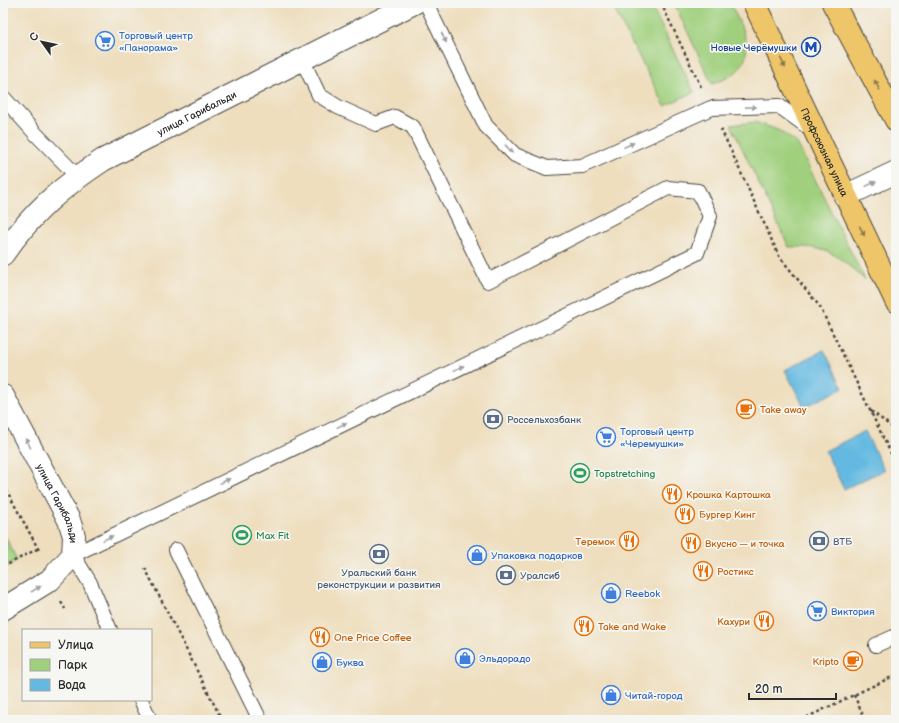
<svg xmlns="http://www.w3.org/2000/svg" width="899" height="723" font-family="'Balsamiq Sans',sans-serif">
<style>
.green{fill:#a0d07e;stroke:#667e54}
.water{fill:#64b9e1;stroke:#487286}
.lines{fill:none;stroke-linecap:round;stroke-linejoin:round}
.service-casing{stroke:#484641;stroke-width:16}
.tertiary-casing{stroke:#484641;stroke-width:24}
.primary-casing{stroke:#484641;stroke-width:24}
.path{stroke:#484641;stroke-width:2.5;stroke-dasharray:3 3;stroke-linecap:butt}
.service{stroke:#fff;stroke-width:14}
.tertiary{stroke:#fff;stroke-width:22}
.primary{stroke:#eec569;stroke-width:22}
.oneway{fill:#a0a0a0}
.oneway2{fill:#8c784a}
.labels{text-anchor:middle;stroke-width:3.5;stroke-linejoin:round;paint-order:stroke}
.shop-label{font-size:10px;fill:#366cbe;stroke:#f6f6f2;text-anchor:start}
.transit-label{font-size:10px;fill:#164399;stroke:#f6f6f2;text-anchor:end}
.street-label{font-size:10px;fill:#2b2b2b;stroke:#f6f6f2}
.food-label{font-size:10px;fill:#c56008;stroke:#f6f6f2;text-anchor:start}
.service-label{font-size:10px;fill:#4e5e75;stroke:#f6f6f2;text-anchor:start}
.leisure-label{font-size:10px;fill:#27864d;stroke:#f6f6f2;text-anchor:start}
</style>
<rect width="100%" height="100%" fill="#f6f6f2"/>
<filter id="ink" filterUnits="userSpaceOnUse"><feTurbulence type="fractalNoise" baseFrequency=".025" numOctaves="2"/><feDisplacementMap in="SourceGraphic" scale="8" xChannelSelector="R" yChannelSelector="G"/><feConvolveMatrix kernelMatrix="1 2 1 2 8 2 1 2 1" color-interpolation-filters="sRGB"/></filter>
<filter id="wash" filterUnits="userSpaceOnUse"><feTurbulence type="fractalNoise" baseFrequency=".012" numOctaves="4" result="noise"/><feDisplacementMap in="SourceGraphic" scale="16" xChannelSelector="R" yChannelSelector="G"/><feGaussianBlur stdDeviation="0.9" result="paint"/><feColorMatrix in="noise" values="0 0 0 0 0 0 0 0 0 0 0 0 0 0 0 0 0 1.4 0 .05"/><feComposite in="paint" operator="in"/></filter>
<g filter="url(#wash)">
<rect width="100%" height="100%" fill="#eedebe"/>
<path class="green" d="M611,3H650L694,92L665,106Z
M674,3H730C741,26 758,53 735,73C729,78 719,81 712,84Z
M755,122L778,130L797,143L865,280C836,254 829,246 789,247L731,125Z
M3,532L17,560L3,567Z"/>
<path class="water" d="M824,350L843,388L804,407L785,370Z
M865,431L884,470L844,489L825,451Z"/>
</g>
<g filter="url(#ink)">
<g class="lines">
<g class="service-casing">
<path id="service" d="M426,3L486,126L515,155L547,168L582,166L711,108L779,106L812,130
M3,97L35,133L78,177
M176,550L260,720
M110,630L90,583L73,555L697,253L710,216L698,191L668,188L488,281L413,127L395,117L376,124L338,107L319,95L302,59
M876,645L896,636
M141,700L150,720"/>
</g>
<g class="tertiary-casing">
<g id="tertiary">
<path d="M845,196L896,172"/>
<path id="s1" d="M3,254C34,211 59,189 103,160L414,3"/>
<path id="s2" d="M3,396L69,520L74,536L73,555L50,580L3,609"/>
</g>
</g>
<g class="primary-casing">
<g id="primary">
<path id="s3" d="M754,3L896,301"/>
<path d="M833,3L896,120"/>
</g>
</g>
<path class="path" d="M661,3L702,89
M721,129L779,256L820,307L896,464
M871,411L896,430
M3,484L40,552
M3,567L39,548
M145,568L222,720
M61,602L65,609
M854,695L865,720
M801,720L896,675"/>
<use href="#service" class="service"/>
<use href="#tertiary" class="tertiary"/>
<use href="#primary" class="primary"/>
</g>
<defs><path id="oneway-solid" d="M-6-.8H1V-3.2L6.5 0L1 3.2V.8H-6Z"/></defs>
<g class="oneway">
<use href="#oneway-solid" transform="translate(444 38) rotate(64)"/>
<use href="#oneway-solid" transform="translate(751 107) rotate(-1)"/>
<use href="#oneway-solid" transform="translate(629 145) rotate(-24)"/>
<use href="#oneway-solid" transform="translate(509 149) rotate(47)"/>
<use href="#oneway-solid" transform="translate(871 184) rotate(-26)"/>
<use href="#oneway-solid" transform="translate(459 368) rotate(-26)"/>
<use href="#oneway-solid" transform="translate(342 425) rotate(-26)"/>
<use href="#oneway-solid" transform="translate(28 443) rotate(-118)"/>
<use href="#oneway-solid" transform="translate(225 481) rotate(-26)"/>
<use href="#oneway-solid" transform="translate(108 538) rotate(-26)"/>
<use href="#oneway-solid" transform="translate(36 589) rotate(-31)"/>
</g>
<g class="oneway2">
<use href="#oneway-solid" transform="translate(783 63) rotate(64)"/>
<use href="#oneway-solid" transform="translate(877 85) rotate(-118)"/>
<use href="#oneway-solid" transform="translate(862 231) rotate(64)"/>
</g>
</g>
<defs>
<g id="supermarket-ring" transform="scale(1)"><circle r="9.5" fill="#f6f6f2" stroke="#3f7fe0" stroke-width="1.5"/><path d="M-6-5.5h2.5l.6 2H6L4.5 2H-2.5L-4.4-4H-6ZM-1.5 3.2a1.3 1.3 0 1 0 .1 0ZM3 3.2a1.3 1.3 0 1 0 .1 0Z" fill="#3f7fe0"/></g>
<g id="metro-ring" transform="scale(1)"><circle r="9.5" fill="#f6f6f2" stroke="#1a4fb4" stroke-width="1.5"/><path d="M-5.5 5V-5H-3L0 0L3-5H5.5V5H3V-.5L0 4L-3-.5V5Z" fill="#1a4fb4"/></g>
<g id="cafe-ring" transform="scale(1)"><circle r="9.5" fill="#f6f6f2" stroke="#e8710a" stroke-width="1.5"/><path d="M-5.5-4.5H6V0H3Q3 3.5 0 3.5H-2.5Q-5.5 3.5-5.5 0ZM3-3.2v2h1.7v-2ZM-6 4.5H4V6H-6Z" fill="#e8710a"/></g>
<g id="bank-ring" transform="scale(1)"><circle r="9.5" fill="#f6f6f2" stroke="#5c6f8a" stroke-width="1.5"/><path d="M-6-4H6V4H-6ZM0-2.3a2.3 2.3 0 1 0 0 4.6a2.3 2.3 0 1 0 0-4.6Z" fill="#5c6f8a"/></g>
<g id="stadium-ring" transform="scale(1)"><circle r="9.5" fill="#f6f6f2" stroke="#2e9e5b" stroke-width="1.5"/><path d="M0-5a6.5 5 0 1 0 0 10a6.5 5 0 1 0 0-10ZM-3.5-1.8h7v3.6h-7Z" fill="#2e9e5b"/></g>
<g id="restaurant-ring" transform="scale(1)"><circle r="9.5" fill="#f6f6f2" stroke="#e8710a" stroke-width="1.5"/><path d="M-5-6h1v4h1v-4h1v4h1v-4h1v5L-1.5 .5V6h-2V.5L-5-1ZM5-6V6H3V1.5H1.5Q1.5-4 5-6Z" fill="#e8710a"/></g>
<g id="shop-ring" transform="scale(1)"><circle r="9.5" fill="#f6f6f2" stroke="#3f7fe0" stroke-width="1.5"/><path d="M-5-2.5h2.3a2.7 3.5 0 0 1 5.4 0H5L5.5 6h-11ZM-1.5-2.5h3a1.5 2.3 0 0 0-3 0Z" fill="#3f7fe0"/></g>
</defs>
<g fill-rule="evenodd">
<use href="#supermarket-ring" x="105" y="41"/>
<use href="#metro-ring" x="811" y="47"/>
<use href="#cafe-ring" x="746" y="409"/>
<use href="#bank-ring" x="493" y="419"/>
<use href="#supermarket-ring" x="606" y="437"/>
<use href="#stadium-ring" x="580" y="473"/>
<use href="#restaurant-ring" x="672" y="494"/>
<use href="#restaurant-ring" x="685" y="514"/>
<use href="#stadium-ring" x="242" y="535"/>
<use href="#restaurant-ring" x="629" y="541"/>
<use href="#bank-ring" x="819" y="541"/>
<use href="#restaurant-ring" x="691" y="543"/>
<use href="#bank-ring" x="379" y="554"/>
<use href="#shop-ring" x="477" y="555"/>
<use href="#restaurant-ring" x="703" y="571"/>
<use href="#bank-ring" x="506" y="575"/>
<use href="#shop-ring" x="611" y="593"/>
<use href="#supermarket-ring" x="817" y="611"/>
<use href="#restaurant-ring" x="764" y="621"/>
<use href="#restaurant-ring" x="584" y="626"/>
<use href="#restaurant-ring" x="320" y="637"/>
<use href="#shop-ring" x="465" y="658"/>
<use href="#cafe-ring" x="853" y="661"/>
<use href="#shop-ring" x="322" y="662"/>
<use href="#shop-ring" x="611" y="695"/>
</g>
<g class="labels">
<g class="shop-label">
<text x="119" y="39">Торговый центр<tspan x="119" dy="12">«Панорама»</tspan></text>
<text x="620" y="435">Торговый центр<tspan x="620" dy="12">«Черемушки»</tspan></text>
<text x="491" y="559">Упаковка подарков</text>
<text x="625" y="597">Reebok</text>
<text x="831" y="615">Виктория</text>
<text x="479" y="662">Эльдорадо</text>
<text x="336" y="666">Буква</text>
<text x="625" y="699">Читай-город</text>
</g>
<g class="transit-label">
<text x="797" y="51">Новые Черёмушки</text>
</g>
<g class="street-label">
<text dy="4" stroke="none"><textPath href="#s1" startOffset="243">улица Гарибальди</textPath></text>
<text dy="4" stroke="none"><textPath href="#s3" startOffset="165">Профсоюзная улица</textPath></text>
<text dy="4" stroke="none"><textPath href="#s2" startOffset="121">улица Гарибальди</textPath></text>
</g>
<g class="food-label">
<text x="760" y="413">Take away</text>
<text x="686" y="498">Крошка Картошка</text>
<text x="699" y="518">Бургер Кинг</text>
<text x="615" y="545" text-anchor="end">Теремок</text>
<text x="705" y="547">Вкусно — и точка</text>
<text x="717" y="575">Ростикс</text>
<text x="750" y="625" text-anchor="end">Кахури</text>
<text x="598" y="630">Take and Wake</text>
<text x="334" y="641">One Price Coffee</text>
<text x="839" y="665" text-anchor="end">Kripto</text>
</g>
<g class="service-label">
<text x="507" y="423">Россельхозбанк</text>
<text x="833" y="545">ВТБ</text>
<text x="379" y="576" text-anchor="middle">Уральский банк<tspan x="379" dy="12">реконструкции и развития</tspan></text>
<text x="520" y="579">Уралсиб</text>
</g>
<g class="leisure-label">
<text x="594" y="477">Topstretching</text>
<text x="256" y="539">Max Fit</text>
</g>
</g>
<rect width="899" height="723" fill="none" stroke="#f6f6f2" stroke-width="16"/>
<rect x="22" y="629" width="130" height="72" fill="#f6f6f2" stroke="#a5a5a2"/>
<rect x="30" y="642" width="20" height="6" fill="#eec569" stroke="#a5a5a2"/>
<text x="58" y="649" font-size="12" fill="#2b2b2b">Улица</text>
<rect x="30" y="659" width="20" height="12" fill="#a0d07e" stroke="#a5a5a2"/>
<text x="58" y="669" font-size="12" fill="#2b2b2b">Парк</text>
<rect x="30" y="679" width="20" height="12" fill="#64b9e1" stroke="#a5a5a2"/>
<text x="58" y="689" font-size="12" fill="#2b2b2b">Вода</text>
<g transform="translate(42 42) rotate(303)" stroke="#f6f6f2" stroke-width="3" paint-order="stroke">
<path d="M0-3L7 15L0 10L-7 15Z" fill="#2b2b2b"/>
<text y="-6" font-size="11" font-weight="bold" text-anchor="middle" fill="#2b2b2b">С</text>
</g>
<path d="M749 693v6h87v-6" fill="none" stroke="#2b2b2b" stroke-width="2"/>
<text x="755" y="693" font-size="12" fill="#2b2b2b" stroke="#f6f6f2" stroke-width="3" paint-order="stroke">20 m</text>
</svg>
